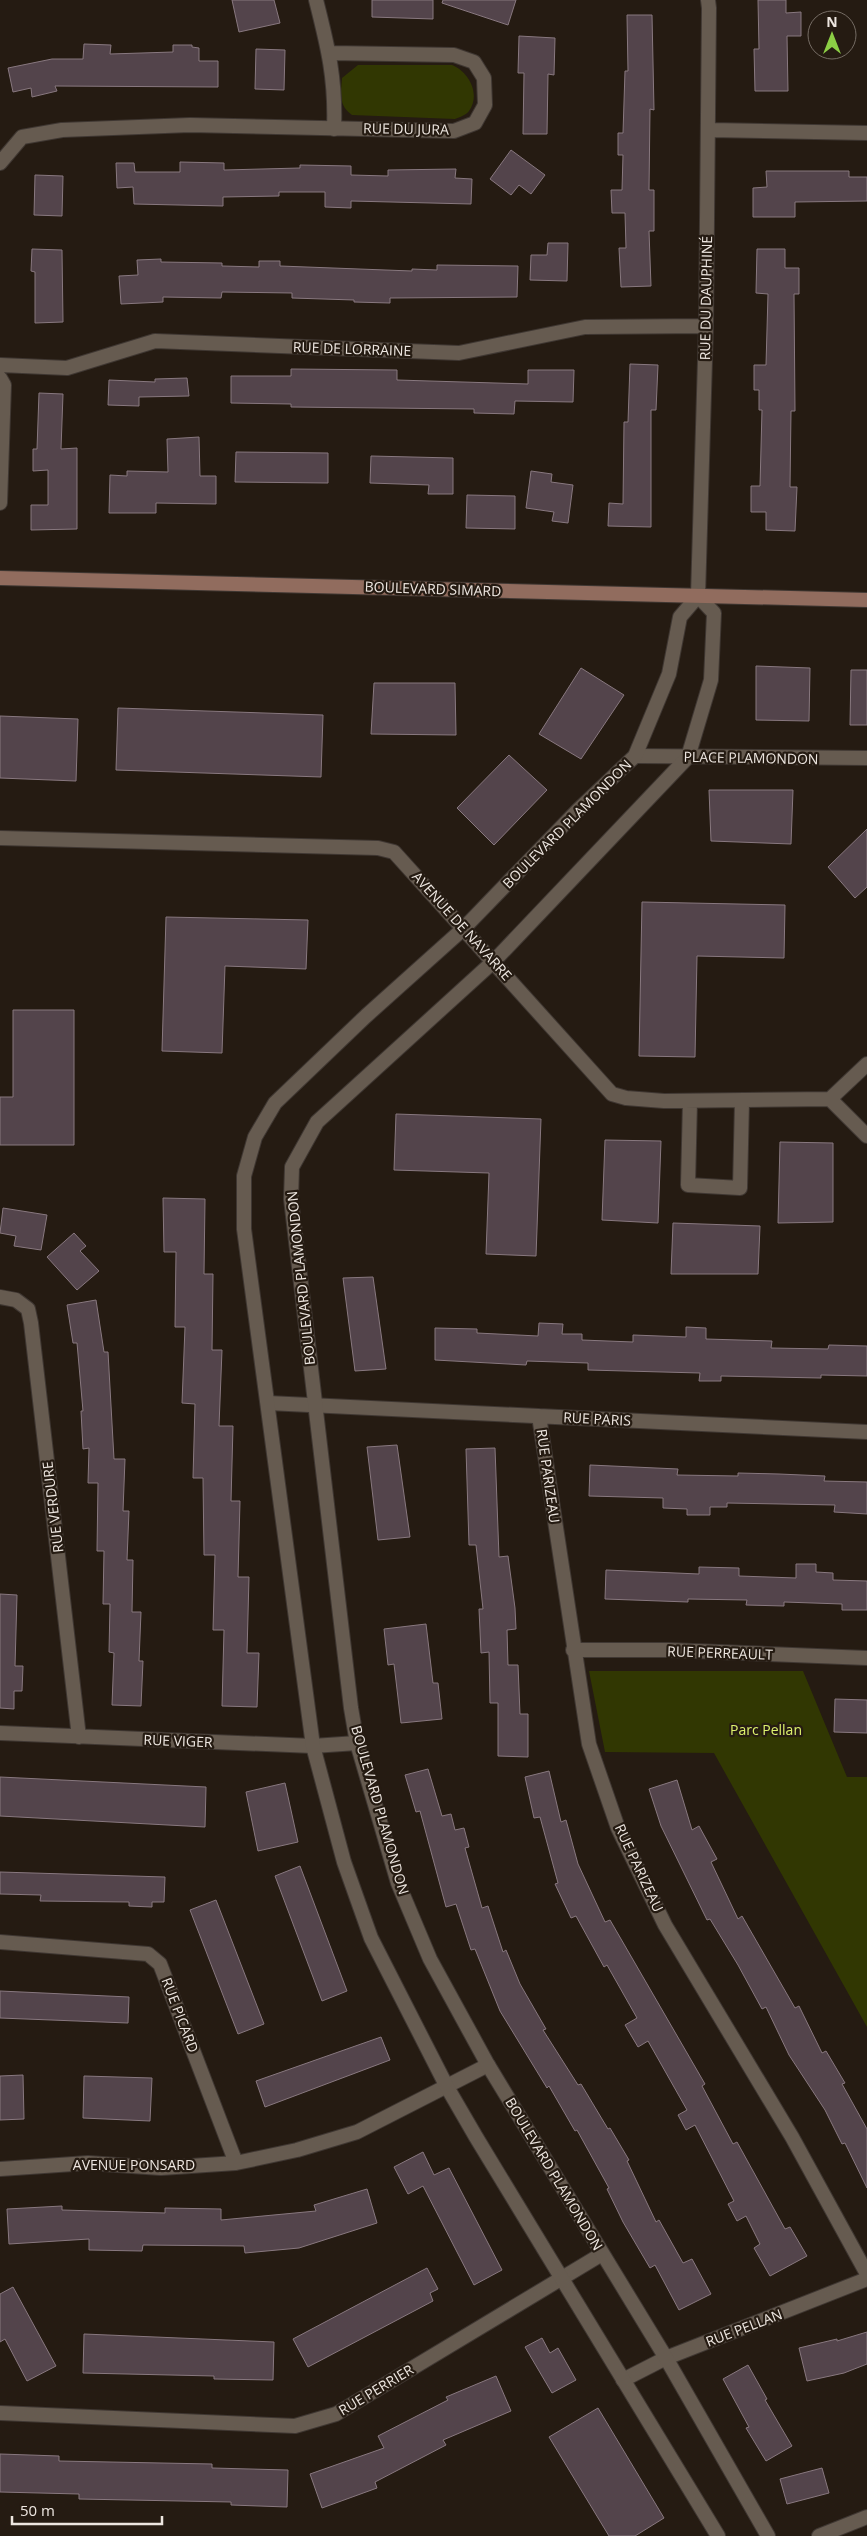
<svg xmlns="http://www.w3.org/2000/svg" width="867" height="2536" font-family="'Open Sans',sans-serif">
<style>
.green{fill:#313702}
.building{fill:#53444b;stroke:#88787f}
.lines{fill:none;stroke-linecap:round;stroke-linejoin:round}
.minor-casing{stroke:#3f3732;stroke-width:16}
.tertiary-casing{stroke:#3f3732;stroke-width:16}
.secondary-casing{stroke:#3f3732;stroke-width:16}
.minor{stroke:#665b50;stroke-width:14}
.tertiary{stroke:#665b50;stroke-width:14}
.secondary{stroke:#916c5e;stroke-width:14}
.labels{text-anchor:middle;stroke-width:4.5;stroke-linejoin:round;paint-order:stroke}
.street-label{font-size:14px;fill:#ede6e0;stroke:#251b12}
.park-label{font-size:14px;fill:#def26e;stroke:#251b12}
</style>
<rect width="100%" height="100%" fill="#251b12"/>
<path class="green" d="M358,65H452C469,72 481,94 469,111C466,115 460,117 455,119L352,115C338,105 341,93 342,78Z
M589,1671H803L847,1777H867V2027L714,1753L605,1752Z"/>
<path class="building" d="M232,0H274L280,23L239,32Z
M372,0H433V19L372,17Z
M443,0H516L508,25L442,3Z
M758,0H786V13L801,12V36H787L788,91H755L754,49H759Z
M627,15H652L654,110L650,109L649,190H654V231H649L651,286L621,287L619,248H626L625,213H612L611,190H622L623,155H618V133H623L625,71H628Z
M519,36L555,38L554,75L548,74L547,134H523L524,73H518Z
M84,44L111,45L110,54L173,52V45H192V47L199,48V61H218V87L55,86L57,91L32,97L31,88L13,92L8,68L52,59H83Z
M256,49L285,50L284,90L255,89Z
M511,150L545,175L531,194L519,185L511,195L490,179Z
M180,162L224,163V170L300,168V165L351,166V175L388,176V170L456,169L455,178L472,179L471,204L351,201V208L325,207V192H279V196L223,197V206L134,204L133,187L117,188L116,163H134L135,172H180Z
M766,171H849V177H867V201L795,202V217H753V188L767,187Z
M35,175L63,176L62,216L34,215Z
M548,243H568L567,281L530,280L531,255H547Z
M32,249L62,250L63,322L35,323V272L31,271Z
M757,249H785V268H799V294H794L795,411H791L790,487H797L795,531L766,530V512H751V486H760L762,410H759V390H754V365H766L768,294L756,293Z
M161,259V262L222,263V266L259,267V261H280V266L412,271V269L437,270V265L518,266L517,297L390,298V303L354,302V300L292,298V293L222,292L221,298L163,297V302L121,304L119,276L138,275L137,260Z
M630,364L658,365L656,410H651V527L608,526L609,503L623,504L624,422H628Z
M291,369L397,370V380L528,384V370H574L573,402L515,401L514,414L474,413V409L291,407V404L231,403V376H291Z
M187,378L189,396L139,397V406L108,405L109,380L155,382V379Z
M39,393L63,394L61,449L77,448V529L31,530V505H48V470L33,471V449H37Z
M199,437L200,476H216V504L156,503V513H109L110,475L127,476V471L168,472L167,439Z
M236,452L328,453V483L235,482Z
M371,456L453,458V494H428L429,485L370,483Z
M531,471L552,474L551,482L573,485L568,523L552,521L554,512L526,508Z
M467,495L515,496V529L466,528Z
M756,666L810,668L809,721L756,720Z
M581,668L624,695L581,759L539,734Z
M851,670H867V725H850Z
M374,683H455L456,735L371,734Z
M118,708L323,715L321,777L116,770Z
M0,716L78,719L76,781L0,778Z
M509,755L547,790L494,845L457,808Z
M709,790H793L791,844L711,841Z
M867,829V887L855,898L828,867Z
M642,902L785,905L784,958L697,956L695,1057L639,1056Z
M166,917L308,920L306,969L225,966L222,1053L162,1051Z
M13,1010H74V1145H0V1097H13Z
M396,1114L541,1119L536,1256L486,1254L489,1173L394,1170Z
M605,1140L661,1141L658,1223L602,1220Z
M780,1142L833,1143V1222L778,1223Z
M163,1198L205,1199L204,1274H213L212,1350H222L219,1426H233L231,1501H240L238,1577H249L247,1653H259L257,1707L222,1706L224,1630H213L215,1555H204L203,1478H193L195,1404L182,1403L185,1327H175L176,1252H164Z
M3,1208L47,1215L41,1250L14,1246L16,1236L0,1233Z
M673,1223L760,1226L758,1274H671Z
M74,1233L86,1246L80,1251L99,1271L77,1290L47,1257Z
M373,1277L386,1369L355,1371L343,1278Z
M96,1300L104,1352H108L114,1459H125L123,1511H129L127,1560H133L132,1612H141L139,1661H143L141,1706L112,1705L114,1653L109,1652L110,1604H103L104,1551H97L98,1483H88L89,1448L83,1449L81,1411H83L77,1343H73L67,1305Z
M539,1323L563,1324L562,1334H582V1340L633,1342V1335L686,1337V1327L706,1328V1339L772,1341L771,1348L828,1349L829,1345L867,1346V1376L821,1375V1378L721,1376V1381H699L700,1373L588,1370V1363L527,1361L526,1365L435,1360V1328L477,1329V1333L538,1336Z
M397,1445L410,1537L378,1540L367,1447Z
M495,1448L499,1557L508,1556L515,1608L516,1629L507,1630L508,1665H518L520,1714H528V1757L498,1756V1703H490L489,1652L481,1653L479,1609H483L476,1545H469L466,1449Z
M590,1465L678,1469L677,1475L738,1476V1473L779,1474L825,1476L824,1481L867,1482V1514L834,1512L835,1505L727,1503V1507H710V1515H687V1509L663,1508V1498L589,1496Z
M796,1564H816V1572L833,1573V1580L867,1581V1610H842V1604L784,1602V1606L746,1605L747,1600L688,1599V1602L605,1599L606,1570L699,1574V1567L739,1568V1576L796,1578Z
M0,1594L17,1595L15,1666H23L22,1691H14V1709L0,1708Z
M426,1624L433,1683H438L442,1719L401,1723L394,1664L388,1665L384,1629Z
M835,1699L867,1700V1733L834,1732Z
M428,1769L442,1816L451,1814L455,1830L464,1828L469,1847L465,1848L482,1908L488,1906L503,1952L506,1950L520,1984L546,2029L543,2030L578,2085L581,2084L608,2129L610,2128L629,2160L627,2161L656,2222L659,2220L683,2263L692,2259L711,2294L679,2310L655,2265L650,2268L623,2222L607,2189L609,2188L577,2130L575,2131L549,2086L547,2088L500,2011L475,1949L471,1950L456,1904L446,1907L420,1811L416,1812L405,1775Z
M549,1771L561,1822L566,1820L578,1864L605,1922L610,1920L705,2084L702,2086L733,2144L737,2142L785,2229L790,2227L807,2256L770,2276L754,2248L760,2244L746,2216L737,2221L728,2204L734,2201L695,2125L686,2130L678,2115L687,2110L648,2041L638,2047L625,2025L637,2018L607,1965L604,1967L576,1916L571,1918L555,1884L558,1883L540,1817L534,1818L525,1777Z
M0,1777L206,1787L205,1827L0,1816Z
M677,1780L692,1830L699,1826L717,1859L711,1862L738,1919L742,1916L795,2008L799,2006L822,2053L826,2051L845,2083L842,2084L867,2129V2188L845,2143L842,2144L825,2110L789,2055L766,2007L762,2009L738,1965L710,1919L707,1920L661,1826L649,1789Z
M285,1783L298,1842L258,1851L246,1792Z
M300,1866L347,1991L322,2001L275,1876Z
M0,1872L165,1877L164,1902H152V1907L129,1906V1902L40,1901L41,1895L0,1894Z
M216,1900L264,2024L238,2034L190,1910Z
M0,1991L129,1997L128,2023L0,2018Z
M381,2037L390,2060L265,2107L256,2081Z
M23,2075L24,2119L0,2120V2076Z
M84,2076L152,2078L150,2121L83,2118Z
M423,2152L434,2175L449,2168L502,2270L474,2285L423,2186L408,2194L394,2167Z
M367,2189L377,2223L299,2248L245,2253L244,2246L143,2245L142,2251L89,2250V2239L9,2244L7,2209L62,2206V2210L165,2213V2208L221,2209V2220L316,2211L314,2205Z
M427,2268L438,2289L430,2293L433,2301L308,2367L293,2339Z
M13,2287L56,2366L27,2381L5,2339L0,2342V2294Z
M867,2332V2364L844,2373L807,2381L799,2348L837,2339V2341Z
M84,2334L274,2342L273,2380L214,2379V2376L83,2373Z
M542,2338L550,2353L558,2348L576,2380L552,2393L525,2347Z
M748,2365L767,2399L765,2400L792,2446L766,2461L746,2428L749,2427L723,2379Z
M496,2376L511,2411L443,2440L446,2445L375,2482L377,2488L322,2508L310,2474L384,2448L378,2436L448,2400L446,2397Z
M598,2408L664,2518L635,2536H609L549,2437Z
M0,2454L59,2456V2461L212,2464V2468L288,2470L287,2507L231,2505V2502L79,2499V2494L0,2492Z
M822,2468L829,2493L787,2504L780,2479Z"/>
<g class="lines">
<g class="minor-casing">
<path id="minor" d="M316,0C328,47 336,80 334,129
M710,130L867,133
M0,163L22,137L62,130L190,125L454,131L475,123L485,105L484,78L474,62L454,55L330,53
M0,365L67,368L155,341L459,353L585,327L706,326
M0,378L4,385L0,503
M698,596L706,326L709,8L708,0
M635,756L867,758
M0,838L378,848L394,852L612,1094L626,1098L664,1101L830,1099L867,1064
M830,1099L867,1136
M690,1101L688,1185L740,1188L742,1101
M0,1297L16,1300L28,1309L31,1323L79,1737
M268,1403L867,1432
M539,1416L589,1744L618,1828L665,1925L792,2137L867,2274
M573,1650H668L867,1658
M0,1733L313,1746L357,1743
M0,1942L148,1954L160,1964L236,2163
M0,2169L88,2163L161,2168L236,2163L297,2150L357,2132L488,2065
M623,2380L666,2358L867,2279
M0,2413L295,2426L336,2414L602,2254"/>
</g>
<g class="tertiary-casing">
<path id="tertiary" d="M718,2536L476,2137L447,2087L371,1938L344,1862L313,1746L244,1229V1176L255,1137L275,1103L366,1016L463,929L578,810L635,756L669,674L680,617L698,596L714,613L711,680L688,757L494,961L317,1122L292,1167L291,1199L351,1708L357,1743L398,1883L430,1959L488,2065L666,2358L768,2536
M819,2536L867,2517"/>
</g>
<g class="secondary-casing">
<path id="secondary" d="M0,578L867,600"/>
</g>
<use href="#minor" class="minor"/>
<use href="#tertiary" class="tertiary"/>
<use href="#secondary" class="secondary"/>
</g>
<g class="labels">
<g class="street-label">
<text transform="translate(406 129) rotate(1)" y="5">RUE DU JURA</text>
<text transform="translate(706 298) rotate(-89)" y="5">RUE DU DAUPHINÉ</text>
<text transform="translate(352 349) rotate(2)" y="5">RUE DE LORRAINE</text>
<text transform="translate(433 589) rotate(2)" y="5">BOULEVARD SIMARD</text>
<text transform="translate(751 758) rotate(1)" y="5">PLACE PLAMONDON</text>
<text transform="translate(567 824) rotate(-45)" y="5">BOULEVARD PLAMONDON</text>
<text transform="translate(462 926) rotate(48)" y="5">AVENUE DE NAVARRE</text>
<text transform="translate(301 1278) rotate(-96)" y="5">BOULEVARD PLAMONDON</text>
<text transform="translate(597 1419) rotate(3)" y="5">RUE PARIS</text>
<text transform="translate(548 1476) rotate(82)" y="5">RUE PARIZEAU</text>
<text transform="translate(53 1507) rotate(-97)" y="5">RUE VERDURE</text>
<text transform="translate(720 1653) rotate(2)" y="5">RUE PERREAULT</text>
<text transform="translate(178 1741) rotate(2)" y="5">RUE VIGER</text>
<text transform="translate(380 1810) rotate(74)" y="5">BOULEVARD PLAMONDON</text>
<text transform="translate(639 1868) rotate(65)" y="5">RUE PARIZEAU</text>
<text transform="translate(180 2015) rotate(69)" y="5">RUE PICARD</text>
<text x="134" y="2170">AVENUE PONSARD</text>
<text transform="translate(554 2174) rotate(59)" y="5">BOULEVARD PLAMONDON</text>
<text transform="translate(744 2328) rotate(-21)" y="5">RUE PELLAN</text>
<text transform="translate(376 2390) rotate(-31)" y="5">RUE PERRIER</text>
</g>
<g class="park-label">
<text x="766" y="1735">Parc Pellan</text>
</g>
</g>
<g transform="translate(832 35)"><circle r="24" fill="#251b12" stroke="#756c64"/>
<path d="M0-4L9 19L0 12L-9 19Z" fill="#8cce45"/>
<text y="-8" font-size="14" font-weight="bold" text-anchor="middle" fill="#ede6e0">N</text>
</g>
<path d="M12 2516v8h150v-8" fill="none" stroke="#ede6e0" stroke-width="2.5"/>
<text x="20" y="2516" font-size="15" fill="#ede6e0" stroke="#251b12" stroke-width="4" paint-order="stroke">50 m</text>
</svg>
